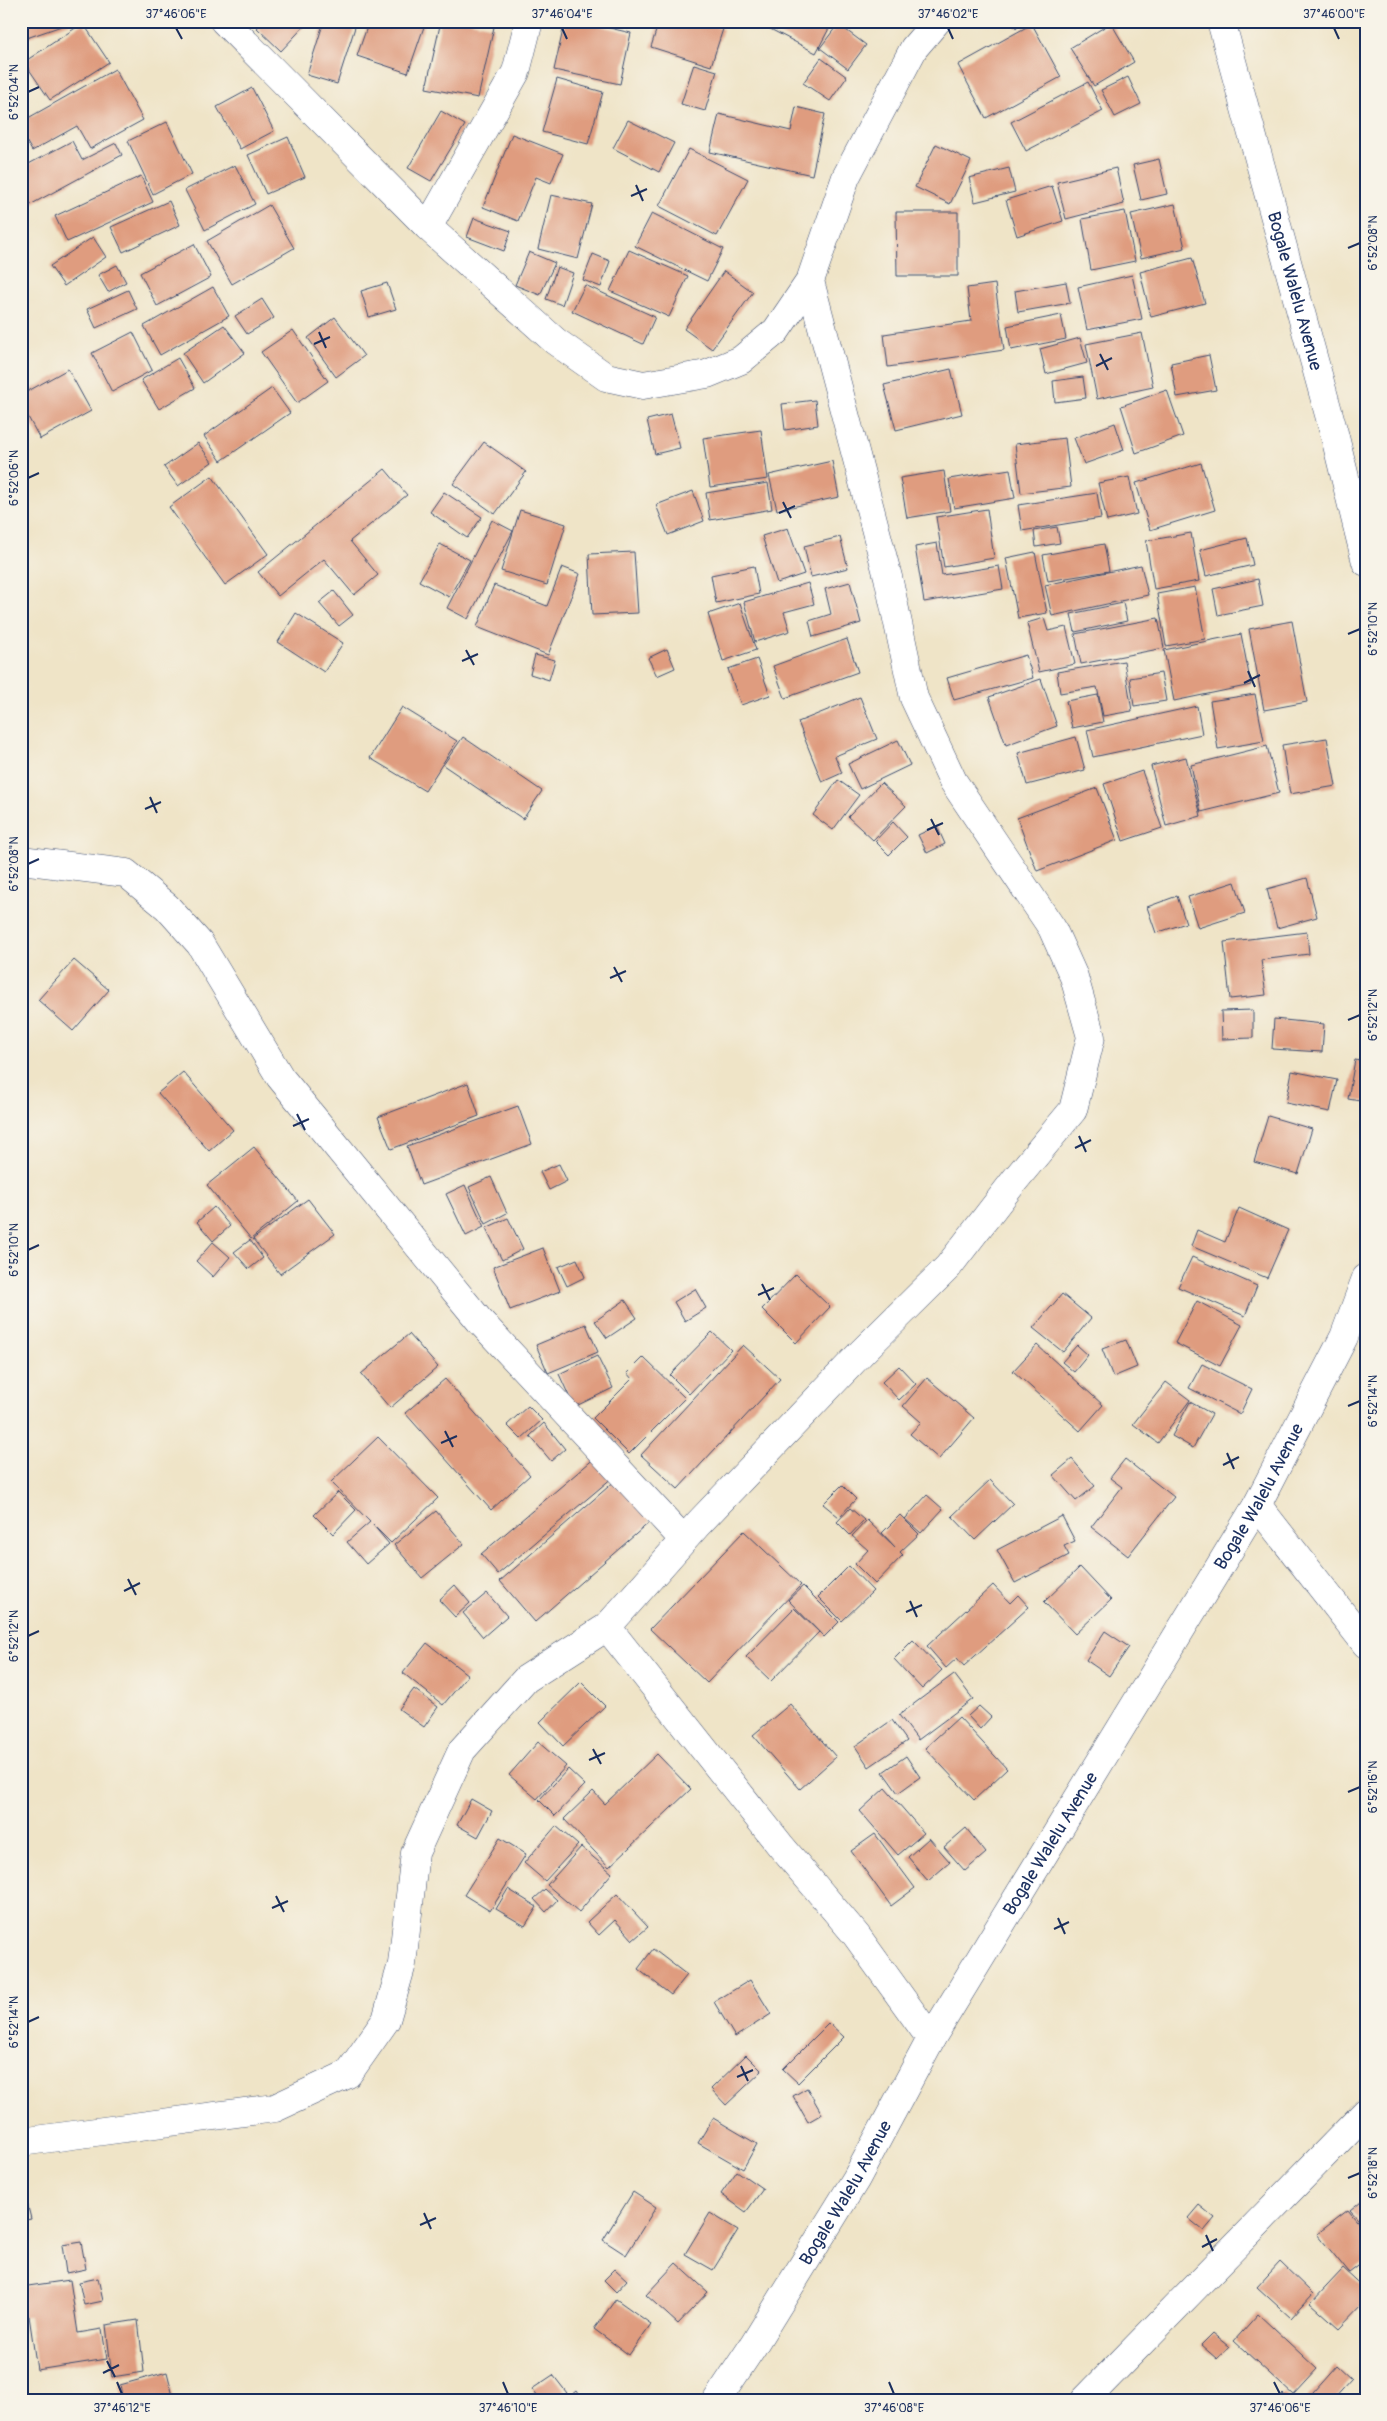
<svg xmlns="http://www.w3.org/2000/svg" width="1387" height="2421" font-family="Pangolin,sans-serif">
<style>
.building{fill:#df9c7f}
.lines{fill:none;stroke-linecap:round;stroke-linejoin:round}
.minor-casing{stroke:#3b4a6e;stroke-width:29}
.highway-casing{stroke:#3b4a6e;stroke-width:29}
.minor{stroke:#fff;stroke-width:28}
.highway{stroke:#fff;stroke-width:28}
.ticks{fill:none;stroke:#1b2f5e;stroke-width:2}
.labels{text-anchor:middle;stroke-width:4;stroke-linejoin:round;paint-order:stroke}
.street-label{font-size:18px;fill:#1b2f5e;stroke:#f7f3e8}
.neatline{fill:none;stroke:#1b2f5e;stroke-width:2}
.ticks-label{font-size:12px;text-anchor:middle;fill:#1b2f5e}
</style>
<rect width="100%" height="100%" fill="#f7f3e8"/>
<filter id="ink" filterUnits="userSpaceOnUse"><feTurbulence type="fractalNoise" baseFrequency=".02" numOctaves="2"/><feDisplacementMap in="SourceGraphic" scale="10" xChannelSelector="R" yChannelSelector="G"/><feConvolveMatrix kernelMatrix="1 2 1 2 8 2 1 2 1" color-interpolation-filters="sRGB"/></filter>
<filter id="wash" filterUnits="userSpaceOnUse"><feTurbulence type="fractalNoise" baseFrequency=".0096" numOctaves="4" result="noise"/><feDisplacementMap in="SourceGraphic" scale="20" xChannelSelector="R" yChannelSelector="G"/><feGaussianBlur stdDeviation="1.12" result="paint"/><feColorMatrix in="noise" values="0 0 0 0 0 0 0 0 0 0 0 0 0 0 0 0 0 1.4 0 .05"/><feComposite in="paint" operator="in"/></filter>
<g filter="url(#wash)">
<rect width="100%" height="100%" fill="#efe4c7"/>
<g id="blocks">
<path class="building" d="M21,21H73V22L21,40Z
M263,21H309L281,51L257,28Z
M324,21H357L337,84L307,75Z
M369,21H426L408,73L357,56Z
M441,21H466L494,27L478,98L426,88Z
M565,21H580L631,33L620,84L554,70Z
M659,21H698L723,29L711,66L651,47Z
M755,21H833L816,53Z
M1010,21H1023L1016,28Z
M83,23L109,62L50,100L24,62Z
M1111,23L1134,62L1094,86L1070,48Z
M838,24L866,45L848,69L820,48Z
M1032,24L1061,77L986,118L958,65Z
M821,58L847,77L830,101L803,83Z
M694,64L717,71L705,111L681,104Z
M115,69L143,120L90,149L77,126L32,151L21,132V122Z
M1128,77L1141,104L1115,117L1101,90Z
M557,79L603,92L588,144L542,132Z
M1088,82L1103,111L1026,151L1011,122Z
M252,88L274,131L240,149L217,107Z
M796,107L825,114L812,175L710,152L719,114L791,131Z
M441,111L465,125L431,181L408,168Z
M628,120L674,143L659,172L613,148Z
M167,122L192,174L153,194L128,141Z
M512,134L563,154L551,183L536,177L518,221L483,207Z
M288,137L305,177L266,194L248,155Z
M72,141L82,160L116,143L122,155L28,206L21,193V168Z
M936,144L971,161L950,204L915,187Z
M689,149L748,179L717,236L659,206Z
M1159,159L1167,194L1141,200L1133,165Z
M235,165L255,204L205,230L185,190Z
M1009,168L1015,192L975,202L969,178Z
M1116,168L1124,204L1066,219L1057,182Z
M141,176L153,202L67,242L55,216Z
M1052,186L1063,221L1017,236L1006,200Z
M551,195L592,204L578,259L538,249Z
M169,201L180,225L123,252L111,227Z
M1175,204L1185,248L1141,258L1131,214Z
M269,205L294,248L232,284L207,241Z
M1125,211L1135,261L1091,270L1082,219Z
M896,212H958V276H897Z
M652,213L723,249L707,281L635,246Z
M474,218L511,231L504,251L467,237Z
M93,237L106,257L64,286L50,266Z
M194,244L211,277L157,306L140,273Z
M629,250L688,276L669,317L610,291Z
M529,252L555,263L540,295L515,285Z
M593,254L610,261L601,287L583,280Z
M1192,258L1205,303L1151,317L1140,272Z
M117,265L126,282L108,292L98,275Z
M557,267L573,273L562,305L546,299Z
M724,271L753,292L712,349L684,329Z
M1132,275L1142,319L1087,330L1078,287Z
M1066,282L1070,303L1018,312L1015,291Z
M387,283L396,309L369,317L361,291Z
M995,284L1004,350L888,367L884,334L971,321L967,288Z
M585,285L655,317L643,344L572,311Z
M213,287L229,316L160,355L144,326Z
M128,290L137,309L96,328L87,309Z
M262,299L274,318L247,334L235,316Z
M1061,315L1066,339L1011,350L1007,326Z
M335,317L364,356L336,377L308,338Z
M224,325L245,353L203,383L183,353Z
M293,330L328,381L297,403L261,352Z
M133,332L152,370L112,392L92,353Z
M1142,333L1153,387L1097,399L1086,344Z
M1080,338L1087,363L1046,374L1040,349Z
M1209,355L1216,390L1177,397L1171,363Z
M178,358L195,388L159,409L141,380Z
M68,369L91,411L40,439L21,404V395Z
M951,369L962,414L896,430L884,385Z
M1083,377L1086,398L1055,402L1053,381Z
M272,388L290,413L221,461L204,436Z
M1167,390L1183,436L1136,453L1121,406Z
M815,400L818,425L785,430L782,404Z
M671,414L680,448L655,454L647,420Z
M1115,423L1124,450L1084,464L1074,438Z
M761,430L768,479L710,487L703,438Z
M1065,438L1071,487L1021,493L1015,444Z
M484,442L526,472L495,514L453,484Z
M198,443L212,462L178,486L164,467Z
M832,461L839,497L777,510L769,475Z
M1201,463L1215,510L1150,530L1136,483Z
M385,469L407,495L350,541L378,575L354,595L324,559L278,596L258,572Z
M1010,469L1015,498L954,508L949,479Z
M944,471L950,511L907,518L900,478Z
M212,476L268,554L225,585L169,507Z
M1129,477L1137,514L1107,521L1098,483Z
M768,483L772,509L710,520L706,493Z
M693,491L704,521L668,535L656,505Z
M444,492L482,517L467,538L430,512Z
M1097,493L1101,518L1022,531L1018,505Z
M987,509L994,558L944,567L936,517Z
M520,510L566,524L547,585L501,571Z
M492,520L513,531L468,619L447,608Z
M1057,527L1060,543L1036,547L1034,531Z
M788,528L804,574L777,583L762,536Z
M1191,533L1199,581L1154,589L1146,541Z
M840,537L848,568L811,577L804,546Z
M1247,538L1253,565L1206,576L1200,550Z
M937,543L942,575L999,566L1003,589L924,602L915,547Z
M440,544L470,560L449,597L419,581Z
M1104,544L1109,571L1048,581L1043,555Z
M634,552L638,613L592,615L589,554Z
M1035,552L1047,613L1018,618L1006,558Z
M1141,565L1148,595L1052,616L1045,585Z
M754,566L759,594L716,603L711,575Z
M562,567L580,574L548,655L477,627L494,585L547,606Z
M1258,579L1263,606L1218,615L1213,589Z
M850,582L861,623L813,637L809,621L831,614L825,589Z
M808,583L814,604L784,612L790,631L755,642L744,602Z
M1195,587L1205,639L1166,646L1157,594Z
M334,591L353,615L339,626L319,603Z
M740,603L756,650L723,661L708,614Z
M1123,603L1127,621L1075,632L1071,614Z
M296,613L343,643L324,672L278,642Z
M1044,618L1048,631L1066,627L1075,664L1039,672L1027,623Z
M1158,618L1164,648L1081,664L1075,634Z
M1292,621L1307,702L1264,710L1249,629Z
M1241,634L1251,685L1174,701L1164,650Z
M847,639L858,672L785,698L773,666Z
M667,649L675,668L657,676L648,658Z
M535,655L555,660L549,680L530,674Z
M1026,655L1033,678L954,700L947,678Z
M757,659L770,695L741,705L728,669Z
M1124,661L1132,711L1103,716L1097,687L1060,693L1057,672Z
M1161,673L1166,701L1134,706L1130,678Z
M1041,679L1057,726L1006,745L989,697Z
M1255,694L1264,741L1218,749L1210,701Z
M1098,695L1103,722L1072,728L1066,701Z
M860,697L877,739L835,756L842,773L822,782L798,722Z
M1197,706L1202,734L1093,757L1087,730Z
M402,707L457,741L425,791L370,758Z
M463,737L542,791L523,819L443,765Z
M1076,737L1085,770L1027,785L1018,753Z
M1327,738L1336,786L1290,794L1282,745Z
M898,740L910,765L860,789L848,764Z
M1267,746L1279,793L1201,812L1191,765Z
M1186,757L1201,816L1166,826L1151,766Z
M1142,771L1162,828L1123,841L1104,784Z
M838,780L859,795L833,830L813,815Z
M881,783L906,806L873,840L848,817Z
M1097,788L1117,840L1037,871L1017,818Z
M893,822L907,837L889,855L875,841Z
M937,826L945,844L927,853L918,835Z
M1307,878L1317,917L1277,928L1267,889Z
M1235,882L1245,913L1198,928L1188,897Z
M1177,896L1186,923L1156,933L1147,907Z
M1307,932L1309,954L1261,960L1266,995L1230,999L1224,942Z
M74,960L109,990L73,1031L38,1000Z
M1253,1010V1038L1222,1039L1221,1011Z
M1274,1019L1324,1024L1322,1052L1272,1049Z
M1355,1060L1366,1062V1102L1348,1099Z
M1292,1071L1337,1080L1330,1112L1286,1103Z
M183,1072L233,1130L209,1151L158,1093Z
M468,1083L479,1116L391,1149L378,1117Z
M518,1106L532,1144L421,1185L407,1146Z
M1268,1116L1312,1129L1298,1174L1254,1162Z
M254,1147L298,1201L251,1239L207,1185Z
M559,1164L567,1181L549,1190L540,1172Z
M491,1177L507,1213L486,1224L469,1187Z
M465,1185L484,1227L466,1236L446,1194Z
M308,1199L335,1234L280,1274L253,1239Z
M214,1207L230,1226L213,1241L197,1222Z
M1239,1208L1288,1230L1267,1278L1191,1246L1197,1230L1225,1242Z
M508,1218L523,1249L502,1260L486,1228Z
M250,1240L263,1258L249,1269L234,1252Z
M213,1242L230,1257L213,1277L196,1261Z
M543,1248L560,1291L510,1310L493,1267Z
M1192,1257L1257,1286L1245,1316L1178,1287Z
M577,1259L585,1277L567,1286L558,1267Z
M796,1274L830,1307L796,1343L762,1309Z
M695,1289L706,1308L685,1321L674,1302Z
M1062,1294L1091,1318L1063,1352L1033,1328Z
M625,1300L637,1318L607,1338L595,1321Z
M1197,1301L1242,1325L1220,1366L1175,1343Z
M586,1324L598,1352L548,1373L536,1345Z
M712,1332L731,1350L689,1394L670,1375Z
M409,1334L438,1367L390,1408L361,1374Z
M1126,1340L1137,1367L1113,1377L1102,1349Z
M743,1345L780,1379L678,1489L641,1455Z
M1037,1345L1103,1405L1080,1431L1013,1371Z
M1077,1345L1088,1355L1074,1372L1062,1362Z
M597,1356L613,1388L574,1407L559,1374Z
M643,1357L685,1398L629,1454L593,1418L632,1379L627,1373Z
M1202,1364L1252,1389L1240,1414L1189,1388Z
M899,1366L916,1384L899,1400L882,1382Z
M927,1378L974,1418L939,1459L910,1434L921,1422L903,1406Z
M445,1379L530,1475L491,1510L405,1413Z
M1166,1382L1190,1400L1158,1443L1133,1424Z
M1190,1402L1212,1414L1193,1448L1172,1436Z
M528,1406L542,1420L521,1439L507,1425Z
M544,1423L565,1449L551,1461L530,1436Z
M378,1437L438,1498L391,1543L373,1525L389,1544L366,1564L347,1542L370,1522L331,1482Z
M596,1457L613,1477L498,1574L481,1554Z
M1072,1459L1095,1486L1076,1501L1053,1475Z
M1125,1459L1174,1497L1128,1556L1091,1527L1122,1487L1110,1478Z
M616,1480L651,1521L535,1622L500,1581Z
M990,1480L1013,1504L975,1540L952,1516Z
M842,1485L856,1499L839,1517L823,1504Z
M338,1492L356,1510L333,1534L314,1515Z
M927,1495L943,1509L921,1533L905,1519Z
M850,1508L864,1520L850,1535L837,1522Z
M436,1511L464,1544L422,1578L394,1545Z
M900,1515L919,1534L900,1552L903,1555L875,1584L855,1564L868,1550L852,1536L867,1520L895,1547L882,1533Z
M1062,1516L1075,1541L1064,1546L1069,1555L1015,1583L997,1550Z
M744,1531L801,1585L707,1683L650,1629Z
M849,1566L873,1591L842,1621L818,1597Z
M1080,1567L1111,1600L1075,1634L1044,1602Z
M455,1585L470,1603L455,1617L439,1600Z
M993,1585L1010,1603L1018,1595L1029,1607L964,1666L957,1658L946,1668L927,1646Z
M803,1586L839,1622L824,1637L788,1600Z
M487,1593L507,1616L483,1637L463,1613Z
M794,1608L819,1632L771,1681L746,1657Z
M1105,1631L1129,1647L1109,1676L1086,1660Z
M913,1640L942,1670L922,1689L894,1659Z
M427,1643L468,1675L443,1705L403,1673Z
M954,1674L973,1699L918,1740L899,1715Z
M581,1682L605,1706L563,1746L540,1722Z
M414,1689L438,1707L424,1727L399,1709Z
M790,1704L836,1757L800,1789L753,1735Z
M979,1706L991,1717L980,1729L968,1716Z
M959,1717L1007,1769L974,1800L925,1748Z
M892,1720L907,1741L869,1767L855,1746Z
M538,1742L566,1766L537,1799L509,1775Z
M657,1754L691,1789L609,1867L564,1819L593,1791L605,1804Z
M906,1756L920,1777L898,1793L883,1772Z
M568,1769L585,1785L555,1816L539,1800Z
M885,1788L924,1833L898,1855L860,1811Z
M471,1799L492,1811L478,1837L457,1825Z
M556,1826L578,1845L545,1881L524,1863Z
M966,1828L986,1853L965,1871L944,1847Z
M875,1834L915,1888L891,1906L851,1851Z
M500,1838L526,1854L490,1911L464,1895Z
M929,1838L950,1862L928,1881L908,1857Z
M581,1847L612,1873L579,1912L547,1885Z
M508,1889L537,1907L525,1926L496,1909Z
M545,1889L557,1900L546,1912L534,1899Z
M617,1894L648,1927L633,1940L615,1920L599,1935L587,1922Z
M653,1949L687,1975L671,1995L638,1969Z
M750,1980L771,2014L735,2037L714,2002Z
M829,2023L844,2037L798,2083L783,2069Z
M746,2055L762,2071L726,2105L711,2089Z
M807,2088L822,2114L808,2122L793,2096Z
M713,2118L757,2144L743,2169L698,2143Z
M737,2171L763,2189L746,2212L721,2194Z
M21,2178L31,2219L21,2221Z
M633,2192L656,2207L626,2255L603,2240Z
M1366,2197V2228L1350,2210Z
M1199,2205L1215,2218L1204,2231L1188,2218Z
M1348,2210L1366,2232V2260L1349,2273L1317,2234Z
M710,2213L738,2230L713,2270L685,2254Z
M81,2242L86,2269L66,2273L62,2245Z
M1280,2262L1313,2294L1291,2318L1257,2287Z
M676,2263L708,2292L678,2324L646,2295Z
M615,2269L627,2280L616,2292L604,2280Z
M1343,2269L1366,2290V2300L1339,2328L1311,2303Z
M98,2278L103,2301L84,2305L79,2282Z
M70,2280L78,2333L102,2329L107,2359L37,2370L29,2316L21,2317V2287Z
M616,2299L651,2324L629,2355L594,2329Z
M1258,2314L1317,2369L1293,2395L1234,2341Z
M138,2320L144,2372L112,2377L106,2325Z
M1213,2333L1229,2346L1217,2359L1201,2345Z
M1336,2366L1351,2380L1333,2400H1306Z
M167,2372L174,2400H123L120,2385Z
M553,2375L567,2393L558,2400H540L532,2389Z
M577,2391L583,2400H566Z
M1283,2394L1289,2400H1277Z"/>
</g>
</g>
<g filter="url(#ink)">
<use href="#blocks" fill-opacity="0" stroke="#3b4a6e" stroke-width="1"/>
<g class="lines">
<g class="minor-casing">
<path id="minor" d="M224,21L428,227L555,341L606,377L643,385L707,374L741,360L776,331L810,281L846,177L914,48L937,21
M428,227L516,72L529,21
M810,281L888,577L914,698L953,781L1052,928L1074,977L1091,1037L1073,1110L1015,1180L948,1267L862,1352L698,1524L607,1627L780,1845L856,1935L931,2039
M21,860L126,873L167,907L200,944L280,1077L479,1320L684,1540
M1257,1505L1366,1644
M21,2142L275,2108L348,2074L386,2020L402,1964L415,1853L462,1750L526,1679L607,1627
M1085,2400L1366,2112"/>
</g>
<g class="highway-casing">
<g id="highway">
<path id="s1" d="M1221,21L1334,433L1366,562"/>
<path id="s2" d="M717,2400L753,2346L856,2179L931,2039L1257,1505L1344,1337L1366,1278"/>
</g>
</g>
<use href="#minor" class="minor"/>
<use href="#highway" class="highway"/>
</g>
</g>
<path class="ticks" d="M176,28L182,39M562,28L567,39M948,28L953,39M1334,28L1339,39M28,92L39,87M636,185L643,201M631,196L647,189M1348,248L1360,243M319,332L326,348M314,344L330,337M1100,354L1108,370M1096,366L1112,358M28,478L39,473M783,502L791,518M779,513L795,506M1348,634L1360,629M466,650L474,665M462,661L478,654M1248,671L1255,687M1244,683L1260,675M150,797L157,813M145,809L161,802M931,819L939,835M927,830L943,823M28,864L39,859M614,967L622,982M610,978L626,971M1348,1020L1360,1015M297,1114L305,1130M293,1126L309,1119M1079,1136L1086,1152M1075,1148L1091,1140M28,1250L39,1245M762,1284L770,1300M758,1295L774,1288M1348,1406L1360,1401M445,1431L453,1447M441,1443L457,1436M1227,1453L1234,1469M1223,1465L1239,1457M128,1579L136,1595M124,1591L140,1583M910,1601L917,1617M906,1612L922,1605M28,1636L39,1631M593,1749L601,1764M589,1760L605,1753M1348,1792L1360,1787M276,1896L284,1912M272,1908L288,1901M1058,1918L1065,1934M1054,1929L1069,1922M28,2022L39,2017M741,2066L748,2081M737,2077L753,2070M1348,2178L1360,2173M424,2213L431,2229M420,2225L436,2218M1206,2235L1213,2251M1202,2247L1217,2239M107,2361L115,2377M103,2373L119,2365M117,2382L122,2394M503,2382L508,2394M889,2382L894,2394M1274,2382L1280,2394"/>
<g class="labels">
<g class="street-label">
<text dy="6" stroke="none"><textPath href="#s1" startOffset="280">Bogale Walelu Avenue</textPath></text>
<text dy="6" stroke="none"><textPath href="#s2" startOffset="1054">Bogale Walelu Avenue</textPath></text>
<text dy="6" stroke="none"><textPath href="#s2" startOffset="649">Bogale Walelu Avenue</textPath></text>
<text dy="6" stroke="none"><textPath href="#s2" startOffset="244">Bogale Walelu Avenue</textPath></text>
</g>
</g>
<rect width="1387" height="2421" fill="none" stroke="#f7f3e8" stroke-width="55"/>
<rect x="28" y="28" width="1332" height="2366" class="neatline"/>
<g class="ticks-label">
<text x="176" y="18">37°46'06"E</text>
<text x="562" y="18">37°46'04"E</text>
<text x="948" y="18">37°46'02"E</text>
<text x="1334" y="18">37°46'00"E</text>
<text transform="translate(14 92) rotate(-90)" y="4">6°52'04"N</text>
<text transform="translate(1373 243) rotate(-90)" y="4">6°52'08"N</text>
<text transform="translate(14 478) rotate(-90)" y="4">6°52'06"N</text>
<text transform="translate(1373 629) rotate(-90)" y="4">6°52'10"N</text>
<text transform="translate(14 864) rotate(-90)" y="4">6°52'08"N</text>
<text transform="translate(1373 1015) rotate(-90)" y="4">6°52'12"N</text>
<text transform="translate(14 1250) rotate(-90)" y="4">6°52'10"N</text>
<text transform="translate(1373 1401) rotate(-90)" y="4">6°52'14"N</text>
<text transform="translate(14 1636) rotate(-90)" y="4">6°52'12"N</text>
<text transform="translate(1373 1787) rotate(-90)" y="4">6°52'16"N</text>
<text transform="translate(14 2022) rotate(-90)" y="4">6°52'14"N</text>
<text transform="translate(1373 2173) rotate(-90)" y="4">6°52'18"N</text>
<text x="122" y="2412">37°46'12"E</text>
<text x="508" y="2412">37°46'10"E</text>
<text x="894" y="2412">37°46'08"E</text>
<text x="1280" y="2412">37°46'06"E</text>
</g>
</svg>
